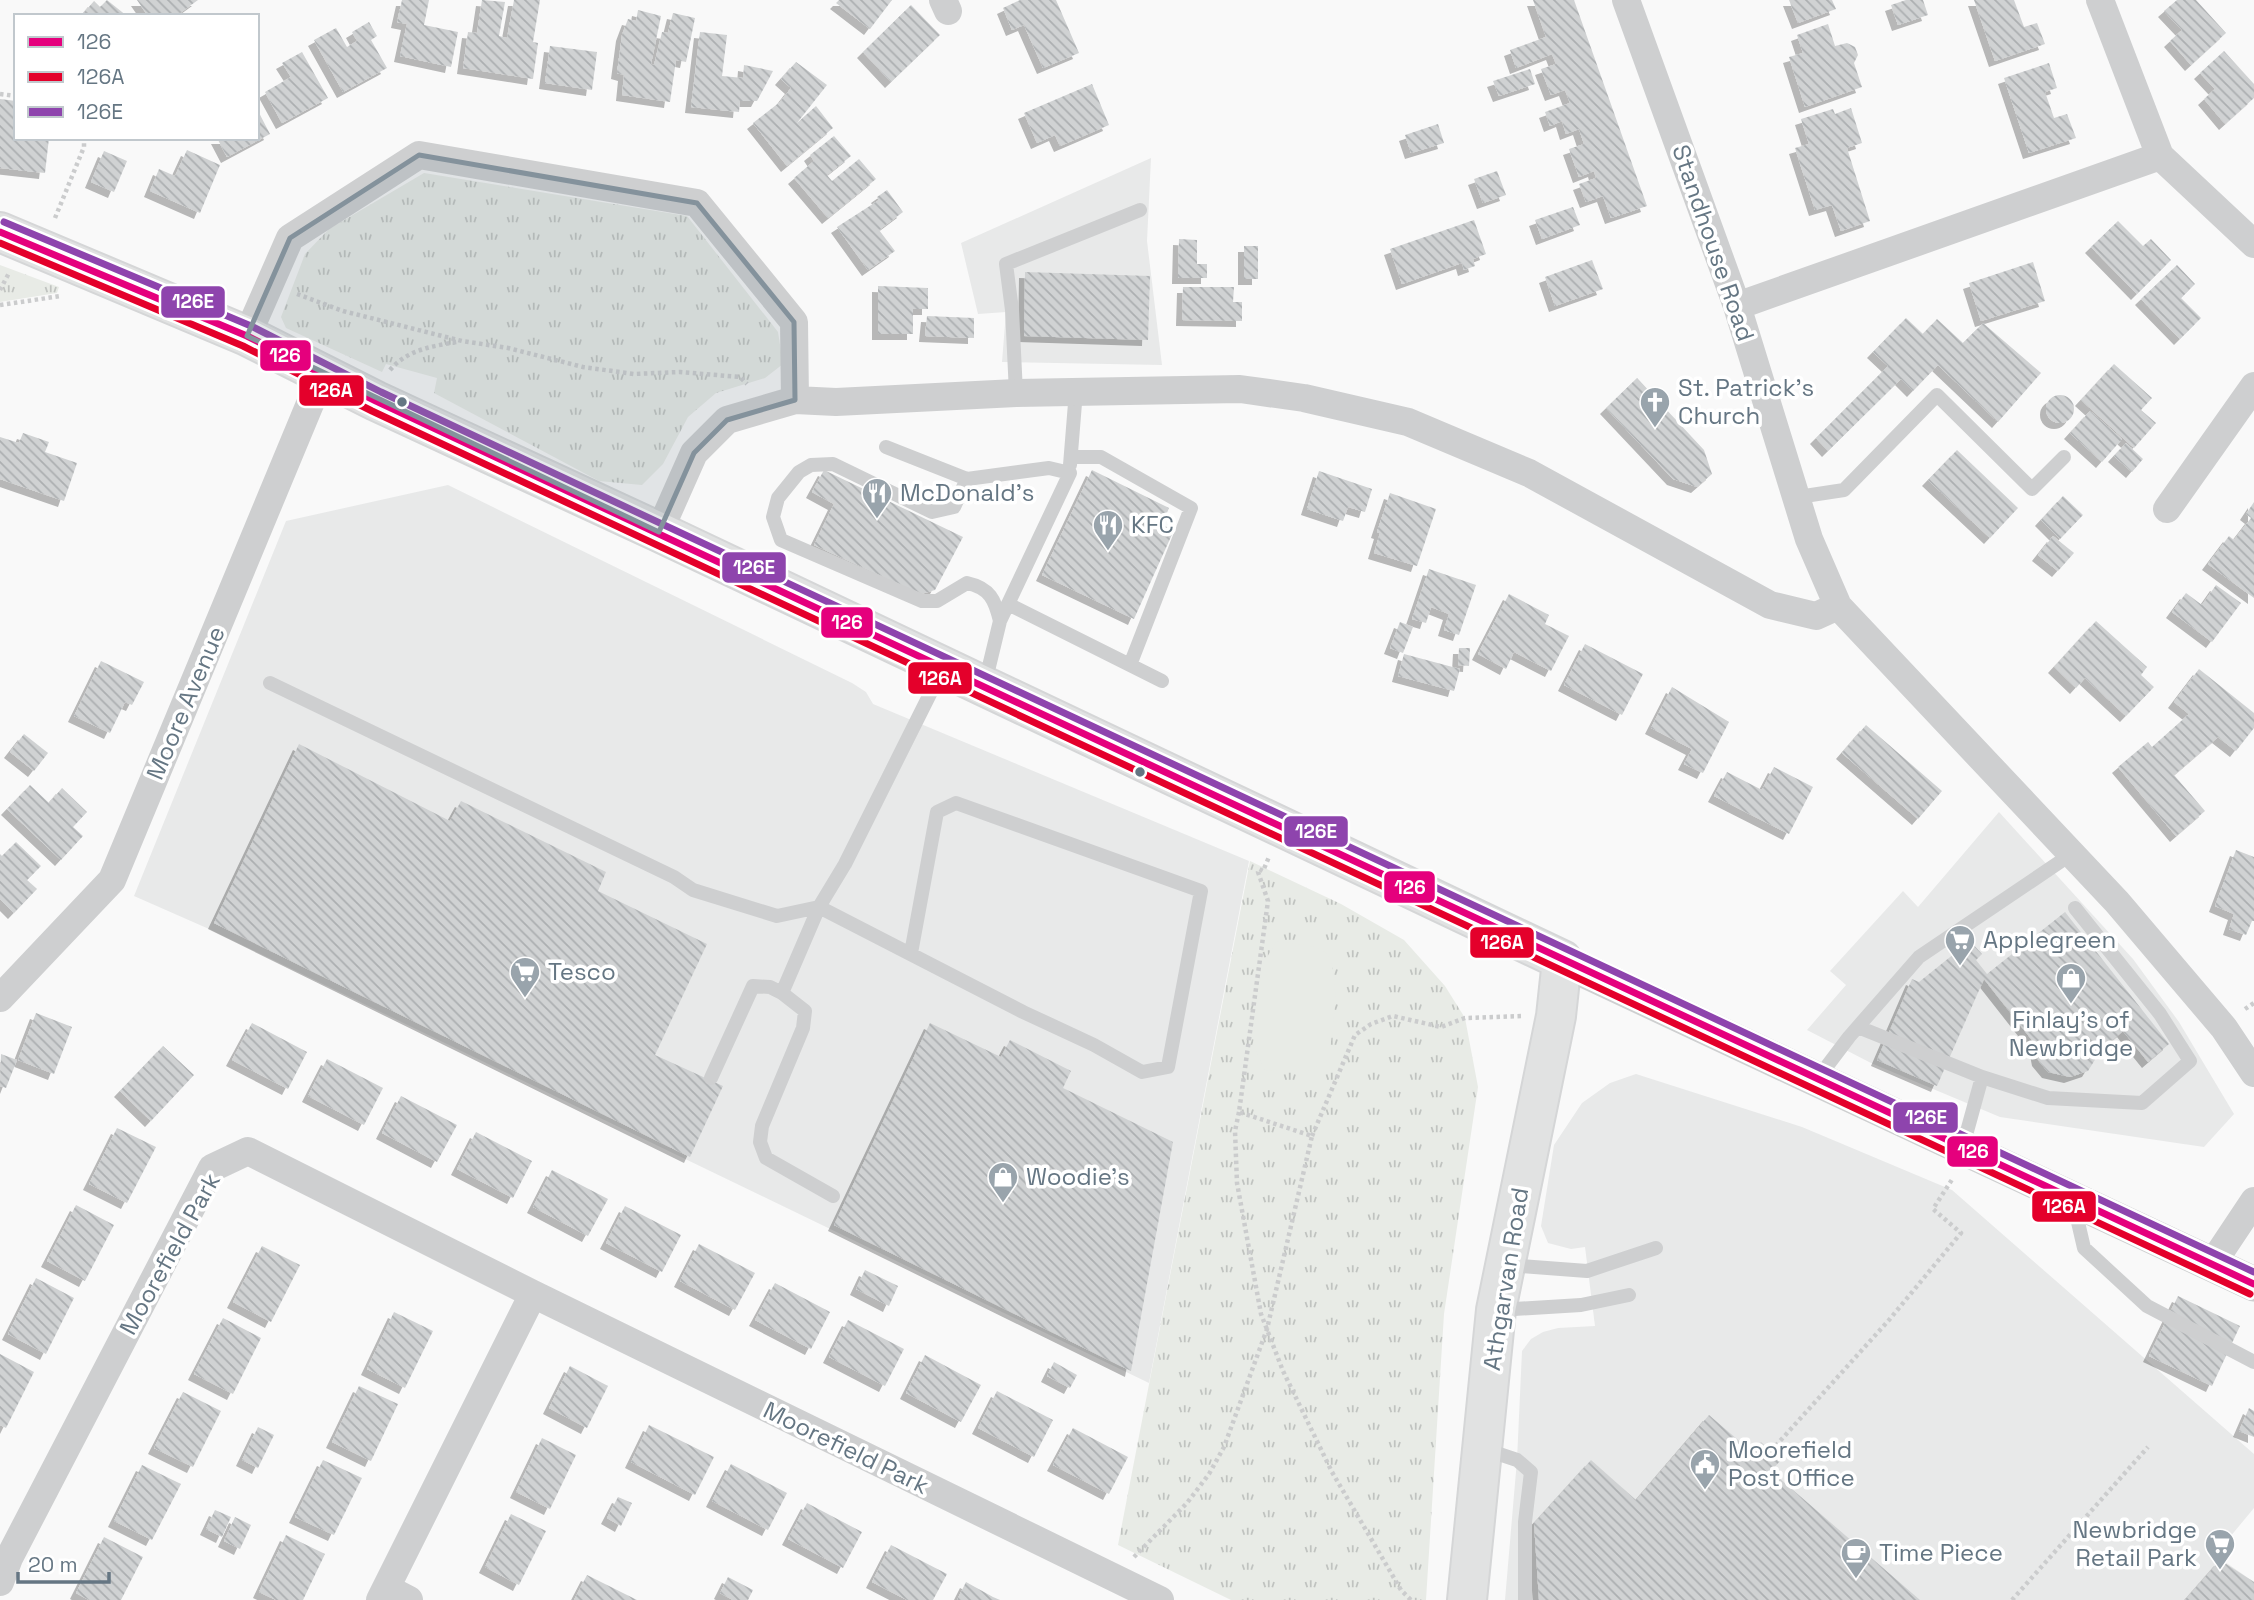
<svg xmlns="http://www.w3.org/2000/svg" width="2254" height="1600" font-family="'Space Grotesk',sans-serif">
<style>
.built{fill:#e8e9e9}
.grass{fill:url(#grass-tufts)}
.pitch{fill:#e8ebe6}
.building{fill:url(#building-back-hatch);filter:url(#shadow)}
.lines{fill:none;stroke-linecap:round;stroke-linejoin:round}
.secondary-casing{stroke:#d5d6d7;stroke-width:42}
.path{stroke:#cbcccd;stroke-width:4.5;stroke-dasharray:3.5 3.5;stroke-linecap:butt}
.service{stroke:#cecfd0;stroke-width:14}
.minor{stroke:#cecfd0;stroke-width:28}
.tertiary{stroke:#cecfd0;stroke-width:35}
.secondary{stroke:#e1e2e2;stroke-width:38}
.bus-1-casing{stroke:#fff;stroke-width:12}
.bus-2-casing{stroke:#fff;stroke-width:12}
.bus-3-casing{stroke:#fff;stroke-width:12}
.bus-1{stroke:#e5007d;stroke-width:7}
.bus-2{stroke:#e4002b;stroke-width:7}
.bus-3{stroke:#8e44ad;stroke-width:7}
.marked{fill:#84929c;fill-opacity:0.2;stroke:#84929c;stroke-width:5;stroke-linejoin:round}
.bus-dot{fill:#657683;stroke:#fff;stroke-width:2.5}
.labels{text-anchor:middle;stroke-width:7;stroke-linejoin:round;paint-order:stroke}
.street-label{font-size:24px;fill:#657683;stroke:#fff}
.poi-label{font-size:24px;fill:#657683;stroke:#fff;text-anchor:start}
.line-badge{stroke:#fff;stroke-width:2.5}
.badge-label{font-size:19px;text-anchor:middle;font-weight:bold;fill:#fff}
</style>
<defs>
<pattern id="grass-tufts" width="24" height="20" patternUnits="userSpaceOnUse" patternTransform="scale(1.75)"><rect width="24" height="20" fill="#e8ebe6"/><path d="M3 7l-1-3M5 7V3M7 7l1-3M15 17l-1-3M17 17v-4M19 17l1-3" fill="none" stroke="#c0c3c0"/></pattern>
<pattern id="building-back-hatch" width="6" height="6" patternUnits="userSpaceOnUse" patternTransform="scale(1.75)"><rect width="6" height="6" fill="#d0d2d3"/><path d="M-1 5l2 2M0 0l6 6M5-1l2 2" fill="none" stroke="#acafb1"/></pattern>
<filter id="shadow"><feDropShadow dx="-6" dy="6" stdDeviation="0" flood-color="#0004"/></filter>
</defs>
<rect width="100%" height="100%" fill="#f9f9f9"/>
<path class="built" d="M1151,158L1147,241L1162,365L1002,362L1006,312L978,314L961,243Z
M448,485L852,683L866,692L873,704L1249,861L1149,1383L209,929L134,896L286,521Z
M1999,812L2133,959L2179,1022L2234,1114L2204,1147L2000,1117L1871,1063L1807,1030L1846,985L1830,971L1903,891L1918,907Z
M1636,1074L1802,1127L1952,1190L2254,1454V1508L2215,1555L2254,1582V1600H1505L1517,1460L1522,1351L1531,1339L1543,1332L1558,1328L1595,1326L1585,1247L1571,1249L1548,1243L1541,1226L1554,1145L1582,1103L1610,1083Z"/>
<path class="grass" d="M424,173L687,216L778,332L783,364L765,378L716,393L688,417L663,464L642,485L599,481L434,393L437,378L386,364L382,372L286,328L281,317L305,254L329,229Z
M0,265L59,287L57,293L0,302Z
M1250,861L1341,904L1404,940L1445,986L1465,1018L1478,1087L1444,1314L1426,1600H1231L1118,1545Z"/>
<path class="pitch" d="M1277,941C1290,944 1309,944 1320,949C1346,961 1331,1035 1329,1059L1312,1070L1265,1071L1253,1044L1262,965Z"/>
<path class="building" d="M107,0L127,16H81L94,1L100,7Z
M137,0H198L176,16H148Z
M402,0H429L424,25L458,32L451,67L400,56L407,24L397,22Z
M482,0L505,2L499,36L507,38L514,0H540L533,42L538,43L533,79L463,68L468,32L477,33Z
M839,0H892L870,29L836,3Z
M1020,0H1056L1079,53L1043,68L1024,25L1012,30L1003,8Z
M1533,0H1574L1647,206L1611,218L1603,196L1586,202L1579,184L1596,178L1594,171L1579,177L1569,149L1584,144L1579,129L1566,134L1562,121L1550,126L1545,112L1570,103L1565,90L1551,95L1541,69L1556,64L1552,54L1516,68L1510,50L1546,37Z
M1789,0H1832L1836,9L1798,23Z
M1906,0H1923L1928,15L1898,25L1891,5Z
M1974,0H2014L2024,27L2037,23L2045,44L1995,61Z
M2177,0H2196L2226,33L2191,65L2170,41L2182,30L2164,11Z
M911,5L940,35L891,82L863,52Z
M638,10L661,16L651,64L654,65L662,32L668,33L673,13L695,18L686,62L676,60L670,102L622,95L624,75L617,73L622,35L628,19L636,21Z
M369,22L377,36L371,40L387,68L343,92L314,40L336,28L347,47L357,41L352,32Z
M1828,24L1835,46L1847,43L1855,47L1858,55L1854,63L1862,87L1805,107L1789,57L1803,53L1797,35Z
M700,32L727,35L722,76L743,78L744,65L773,71L757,101H740L739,112L691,107Z
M550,46L597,52L592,90L545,83Z
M2224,51L2254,84V98L2225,124L2204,99L2215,89L2200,73Z
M302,52L328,98L282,123L265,92L291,77L282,63Z
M796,62L827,85L797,123L816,106L833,128L787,166L753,123L780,102L791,88L781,79Z
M2049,63L2057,88L2045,92L2054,118L2067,114L2076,138L2029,153L2004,78Z
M1530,69L1535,84L1499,96L1493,81Z
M1092,84L1109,125L1060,146L1055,135L1037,143L1024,113Z
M0,99L16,101V138H49L45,173L0,168Z
M1851,108L1862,143L1847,148L1870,221L1841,231L1832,205L1815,210L1795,148L1809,144L1801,119L1833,109L1835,114Z
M257,109L270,134L227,157L217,138H257Z
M1438,124L1444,143L1411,153L1405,135Z
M834,136L851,156L827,175L832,181L859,159L876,179L828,218L794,178L814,161L810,155Z
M187,150L220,165L200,213L150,191L159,169L175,176Z
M104,151L127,161L114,192L91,182Z
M1497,171L1506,195L1483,203L1474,179Z
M887,190L903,212L879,230L895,251L868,270L837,227L879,200L877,197Z
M1573,207L1580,225L1542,239L1535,220Z
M1474,220L1486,254L1473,259L1475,266L1464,270L1462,263L1402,284L1390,249Z
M2118,221L2143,246L2151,239L2171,260L2137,294L2091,247Z
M1179,239L1197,240V264H1207V278H1178Z
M1244,246H1258V279H1244Z
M1592,260L1603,289L1555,306L1545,277Z
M2033,262L2045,301L1981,321L1969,283Z
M2177,265L2195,284L2181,298L2201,318L2180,339L2141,299Z
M1025,272L1150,276L1148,340L1024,336Z
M878,286L928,288V309H913V334H878Z
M1183,287H1234L1233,302H1242V321L1182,320Z
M927,316L974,318V338L925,336Z
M1906,318L1923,334L1937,319L1963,343L1983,323L2041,373L1998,422L1938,365L1913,391L1901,379L1828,451L1816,438L1888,366L1873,352Z
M2114,364L2152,398L2141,410L2156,423L2134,448L2081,400Z
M1637,378L1704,450L1712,474L1697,487L1673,479L1606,408Z
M2046 409a14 14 0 1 1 28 0a14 14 0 1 1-28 0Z
M2090,411L2122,439L2102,462L2070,433Z
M23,433L49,442L45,452L77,463L64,501L0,479V437L19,443Z
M2126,443L2143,459L2132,472L2114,456Z
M1957,450L2018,508L1990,538L1928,480Z
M824,470L963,537L935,590L921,594L814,545L834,504L812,492Z
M1092,470L1169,508L1162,525L1174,530L1134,619L1042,575Z
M1319,471L1372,489L1365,512L1348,507L1343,521L1307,509Z
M1390,493L1436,509L1417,566L1374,553L1380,533L1377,532Z
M2063,496L2083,515L2060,539L2041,520Z
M2254,502V598L2208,564L2229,536L2234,540L2251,518L2246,514Z
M2053,536L2074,553L2058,571L2038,555Z
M1429,569L1476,585L1459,635L1444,630L1449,614L1431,607L1426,623L1412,619Z
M2216,585L2241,603L2212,642L2172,612L2186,593L2202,605Z
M1509,594L1549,615L1545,624L1569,636L1551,671L1514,652L1506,669L1478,654Z
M2096,621L2147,667L2141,675L2154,687L2126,716L2085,678L2076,688L2054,667Z
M1400,622L1413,627L1403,653L1390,648Z
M1585,644L1643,674L1622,715L1564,685Z
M1459,648H1470L1469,666L1458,665Z
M1404,654L1460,669L1454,691L1398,676Z
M101,661L144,682L132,705L125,702L110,733L74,716Z
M2199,669L2254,713V728L2236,751L2218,737L2174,775L2205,811L2176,836L2118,767L2148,742L2152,747L2189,714L2174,702Z
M1672,687L1729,722L1703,773L1684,764L1692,749L1651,728Z
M1866,725L1942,791L1918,819L1842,753Z
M24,734L48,753L34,771L10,752Z
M299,744L450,821L461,801L606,872L598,891L707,944L655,1055L723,1086L690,1157L214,923Z
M1774,767L1813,787L1789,834L1714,796L1727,772L1762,790Z
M30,785L49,803L62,788L87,812L73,827L83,836L61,860L7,809Z
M16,842L41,866L27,880L37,889L14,913L0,899V854L2,856Z
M2236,850L2254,857V921H2252L2246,935L2229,929L2234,914L2215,906Z
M2065,912L2169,1044L2148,1062L2123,1031L2101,1050L2088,1071L2070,1077L2048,1072L2038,1060L2035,1044L1984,979L1937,1086L1877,1060L1912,979L1919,982L1970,941L1982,954L1976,960L1987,974Z
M36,1013L72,1027L54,1074L18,1060Z
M252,1023L307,1052L288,1089L232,1060Z
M930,1023L1001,1057L1010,1040L1071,1071L1063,1088L1173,1142L1131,1371L834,1225Z
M163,1046L194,1075L151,1121L120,1091Z
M1,1054L17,1060L6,1088L0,1086Z
M327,1059L383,1088L364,1125L308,1096Z
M401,1096L457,1125L437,1162L382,1133Z
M117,1128L156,1147L127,1203L89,1184Z
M476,1132L532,1161L513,1198L457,1169Z
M552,1170L608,1199L588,1236L533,1207Z
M76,1205L114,1225L85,1281L47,1261Z
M625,1206L681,1235L662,1272L606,1243Z
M699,1244L755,1273L735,1310L680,1281Z
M262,1246L300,1265L271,1322L233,1302Z
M865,1270L898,1286L889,1306L856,1289Z
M36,1278L74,1298L46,1354L8,1334Z
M775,1283L830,1312L811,1349L755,1320Z
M2178,1296L2240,1326L2212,1386L2149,1356Z
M394,1312L433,1331L405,1388L367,1369Z
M223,1318L261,1338L233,1394L194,1374Z
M848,1320L904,1349L885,1386L829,1357Z
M0,1354L34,1372L6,1428L0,1425Z
M925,1355L981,1385L961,1422L906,1393Z
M1054,1362L1077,1375L1070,1388L1047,1376Z
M570,1366L608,1386L587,1428L549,1408Z
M359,1386L398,1404L371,1461L332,1442Z
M997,1391L1053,1420L1034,1457L978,1428Z
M183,1392L221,1411L193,1467L154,1448Z
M2249,1408L2254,1411V1437L2239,1431Z
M1709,1415L1752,1452L1761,1442L1781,1460L1771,1471L1920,1600H1539L1534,1523L1591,1460L1636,1500Z
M649,1425L714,1457L695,1495L631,1462Z
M258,1427L274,1435L258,1468L242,1460Z
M1073,1428L1128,1457L1109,1494L1053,1465Z
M542,1438L576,1455L550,1509L516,1492Z
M323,1460L362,1478L334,1535L295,1517Z
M731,1464L787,1493L768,1530L712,1501Z
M142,1465L181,1484L152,1540L114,1521Z
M618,1497L632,1503L621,1526L607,1518Z
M807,1503L862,1532L843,1568L788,1539Z
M215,1510L231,1517L222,1537L206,1529Z
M511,1514L546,1531L519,1585L485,1567Z
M235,1517L251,1525L240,1549L224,1541Z
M286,1535L325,1554L303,1600H276L259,1592Z
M104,1537L143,1557L121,1600H89L76,1593Z
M891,1545L947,1574L933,1600H907L872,1582Z
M2220,1560L2254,1582V1600H2185Z
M587,1575L637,1600H574Z
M728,1577L753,1590L748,1600H733L720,1593Z
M966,1582L993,1597L1000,1600H957Z"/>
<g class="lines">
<g class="secondary-casing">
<path id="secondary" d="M0,232L247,336L376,401L659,532L1562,960L1556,1016L1496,1310L1467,1600"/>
</g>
<path class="path" d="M0,94L16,96
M55,218L84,147V138
M0,290L9,273
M297,294L343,311L462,341L508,348L583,367L634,374L680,372L740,377L747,384
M0,305L61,296
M390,370C407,350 432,346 457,342
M2245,1009L2254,1003
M1239,1112L1235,1131L1237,1183L1261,1314L1283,1371L1332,1472L1401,1590L1411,1600
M1312,1136L1355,1035L1371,1024L1393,1016L1441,1027L1465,1018L1523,1016
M1771,1451L1889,1320L1961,1233L1933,1209L1953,1178
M1134,1557L1187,1503L1209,1474L1224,1447L1267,1329L1312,1136L1239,1112L1268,901L1258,872L1259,869L1263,871L1269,857
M2012,1600L2148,1447"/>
<path class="service" d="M1016,393L1012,310L1006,264L1140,210
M886,447L967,479L1049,468L1070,473L1000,621L985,683
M1071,457H1101L1191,508L1130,665
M1070,465L1076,391
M967,479L954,507L932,512L833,464L811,465L799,472L778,498L773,517L781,540L922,601H937L967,583C990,588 995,600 1000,621
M1798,497L1844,490L1937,395L2032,489L2064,457
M1010,605L1162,681
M270,683L674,877L693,890L777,916L819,907L1023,1012L1094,1045L1142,1072L1168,1067L1201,891L956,803L937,812L911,953
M782,993L805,1011L803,1028L762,1126L760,1142L766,1158L833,1196
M1858,1027L1982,1077L1963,1146
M1982,1077L2048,1098L2142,1103L2190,1061L2160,1014L2075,908
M711,1078L753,986L770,987L782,993L819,907L845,864L943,668
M1818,1078L1849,1037L1919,957L2073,853
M2074,1205L2084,1248L2147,1306L2254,1362
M1508,1260L1520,1266L1587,1271L1656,1248
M1499,1310L1581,1305L1629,1295
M1484,1449L1517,1460L1531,1472L1525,1522V1600"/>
<path class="minor" d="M943,0L948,11
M1626,0L1737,306L1809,539L1838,606L2117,902L2224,1028L2254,1073
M2100,0L2160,156L2254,244
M1737,306L2160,156
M247,336L290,238L419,155L697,203L794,322L795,400
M2167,509L2254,386
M659,532L694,453L727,420L795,400L836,402L1016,393L1240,389L1304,398L1408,422L1529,473L1770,605L1816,616L1838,606
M0,998L112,880L322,375
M2212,1264L2254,1201
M0,1582L9,1558L212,1168L248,1151L533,1294L1160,1600
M386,1588L409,1600
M380,1600L533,1294"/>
<path class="tertiary" d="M1562,960L2254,1284"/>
<use href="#secondary" class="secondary"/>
<g class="bus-1-casing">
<path id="bus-1" d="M0,232L247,336L376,401L2254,1284"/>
</g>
<g class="bus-2-casing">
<path id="bus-2" d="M0,243L243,346L372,411L2250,1294"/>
</g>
<g class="bus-3-casing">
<path id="bus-3" d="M4,222L251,326L381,392L2254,1272"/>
</g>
<use href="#bus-1" class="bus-1"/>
<use href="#bus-2" class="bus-2"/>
<use href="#bus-3" class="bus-3"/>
</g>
<path class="marked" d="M419,155L697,203L794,322L795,400L727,420L694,453L659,532L247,336L290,238Z"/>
<defs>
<g id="church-pin" transform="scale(1.575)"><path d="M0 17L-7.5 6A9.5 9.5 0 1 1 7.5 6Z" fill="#99a4ac" stroke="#fff"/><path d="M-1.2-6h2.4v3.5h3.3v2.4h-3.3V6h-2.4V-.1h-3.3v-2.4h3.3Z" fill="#fff"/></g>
<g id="restaurant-pin" transform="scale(1.575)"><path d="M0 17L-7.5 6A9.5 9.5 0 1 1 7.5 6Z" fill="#99a4ac" stroke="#fff"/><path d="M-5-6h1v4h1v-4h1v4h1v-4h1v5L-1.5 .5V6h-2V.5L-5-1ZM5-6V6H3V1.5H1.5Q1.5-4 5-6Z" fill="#fff"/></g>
<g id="supermarket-pin" transform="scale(1.575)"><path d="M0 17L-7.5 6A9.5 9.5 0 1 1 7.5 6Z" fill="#99a4ac" stroke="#fff"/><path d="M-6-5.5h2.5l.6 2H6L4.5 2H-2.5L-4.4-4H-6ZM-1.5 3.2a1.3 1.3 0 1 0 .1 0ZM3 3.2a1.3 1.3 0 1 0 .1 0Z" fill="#fff"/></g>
<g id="shop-pin" transform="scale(1.575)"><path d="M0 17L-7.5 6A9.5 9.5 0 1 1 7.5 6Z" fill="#99a4ac" stroke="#fff"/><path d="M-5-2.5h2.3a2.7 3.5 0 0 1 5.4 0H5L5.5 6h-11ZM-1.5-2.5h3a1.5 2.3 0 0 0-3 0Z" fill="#fff"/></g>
<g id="civic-pin" transform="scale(1.575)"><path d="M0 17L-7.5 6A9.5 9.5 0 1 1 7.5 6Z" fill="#99a4ac" stroke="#fff"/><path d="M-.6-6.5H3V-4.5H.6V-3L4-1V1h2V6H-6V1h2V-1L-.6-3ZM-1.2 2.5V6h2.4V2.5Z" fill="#fff"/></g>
<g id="cafe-pin" transform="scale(1.575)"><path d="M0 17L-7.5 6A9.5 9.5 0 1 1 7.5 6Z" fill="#99a4ac" stroke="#fff"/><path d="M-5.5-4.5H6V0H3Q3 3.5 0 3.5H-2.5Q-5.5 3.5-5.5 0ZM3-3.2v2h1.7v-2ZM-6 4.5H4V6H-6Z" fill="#fff"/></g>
</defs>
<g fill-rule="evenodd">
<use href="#church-pin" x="1655" y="402"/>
<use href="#restaurant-pin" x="877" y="493"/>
<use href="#restaurant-pin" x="1108" y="525"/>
<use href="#supermarket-pin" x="1960" y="940"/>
<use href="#supermarket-pin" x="525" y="972"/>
<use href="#shop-pin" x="2071" y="978"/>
<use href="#shop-pin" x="1003" y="1177"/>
<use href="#civic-pin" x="1705" y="1464"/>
<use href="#supermarket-pin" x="2220" y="1544"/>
<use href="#cafe-pin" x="1856" y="1553"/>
</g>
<g class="bus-dot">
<circle cx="402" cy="402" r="6"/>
<circle cx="1140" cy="772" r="6"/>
</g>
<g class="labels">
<g class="street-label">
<text transform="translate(1713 243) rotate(71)" y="8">Standhouse Road</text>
<text transform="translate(186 703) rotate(-67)" y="8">Moore Avenue</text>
<text transform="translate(170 1254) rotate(-61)" y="8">Moorefield Park</text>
<text transform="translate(1506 1279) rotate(-81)" y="8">Athgarvan Road</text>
<text transform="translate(846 1448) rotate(26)" y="8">Moorefield Park</text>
</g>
<g class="poi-label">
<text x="1678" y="396">St. Patrick's<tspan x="1678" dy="28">Church</tspan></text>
<text x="900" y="501">McDonald's</text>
<text x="1131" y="533">KFC</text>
<text x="1983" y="948">Applegreen</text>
<text x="548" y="980">Tesco</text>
<text x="2071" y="1028" text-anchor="middle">Finlay's of<tspan x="2071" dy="28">Newbridge</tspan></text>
<text x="1026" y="1185">Woodie's</text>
<text x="1728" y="1458">Moorefield<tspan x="1728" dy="28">Post Office</tspan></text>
<text x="2197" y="1538" text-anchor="end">Newbridge<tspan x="2197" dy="28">Retail Park</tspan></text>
<text x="1879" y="1561">Time Piece</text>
</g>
</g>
<g class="line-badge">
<rect x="160" y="285" width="66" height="34" rx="7" fill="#8e44ad"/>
<rect x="259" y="339" width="53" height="33" rx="7" fill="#e5007d"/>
<rect x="298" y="374" width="67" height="33" rx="7" fill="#e4002b"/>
<rect x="721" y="551" width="66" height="33" rx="7" fill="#8e44ad"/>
<rect x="820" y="606" width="54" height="33" rx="7" fill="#e5007d"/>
<rect x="907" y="661" width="66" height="34" rx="7" fill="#e4002b"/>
<rect x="1283" y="815" width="66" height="33" rx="7" fill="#8e44ad"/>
<rect x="1383" y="870" width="53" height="34" rx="7" fill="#e5007d"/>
<rect x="1469" y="926" width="66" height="33" rx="7" fill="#e4002b"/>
<rect x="1892" y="1101" width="67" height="33" rx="7" fill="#8e44ad"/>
<rect x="1946" y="1135" width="53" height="33" rx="7" fill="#e5007d"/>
<rect x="2031" y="1190" width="66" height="33" rx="7" fill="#e4002b"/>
</g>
<g class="badge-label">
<text x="193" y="308">126E</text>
<text x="285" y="362">126</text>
<text x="331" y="397">126A</text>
<text x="754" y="574">126E</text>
<text x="847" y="629">126</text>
<text x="940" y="685">126A</text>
<text x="1316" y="838">126E</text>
<text x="1410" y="894">126</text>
<text x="1502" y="949">126A</text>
<text x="1926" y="1124">126E</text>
<text x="1973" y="1158">126</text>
<text x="2064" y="1213">126A</text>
</g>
<rect x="14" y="14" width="245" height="126" fill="#ffffff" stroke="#c1c8cd" stroke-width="2"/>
<rect x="28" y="37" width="35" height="10" fill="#e5007d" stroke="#c1c8cd" stroke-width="2"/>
<text x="77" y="49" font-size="21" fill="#657683">126</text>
<rect x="28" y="72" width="35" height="10" fill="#e4002b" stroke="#c1c8cd" stroke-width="2"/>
<text x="77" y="84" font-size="21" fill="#657683">126A</text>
<rect x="28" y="107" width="35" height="10" fill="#8e44ad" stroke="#c1c8cd" stroke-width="2"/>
<text x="77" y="119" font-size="21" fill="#657683">126E</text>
<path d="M18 1572v10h91v-10" fill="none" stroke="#657683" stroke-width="3.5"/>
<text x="28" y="1572" font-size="21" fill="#657683" stroke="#ffffff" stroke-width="5" paint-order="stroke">20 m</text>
</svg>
